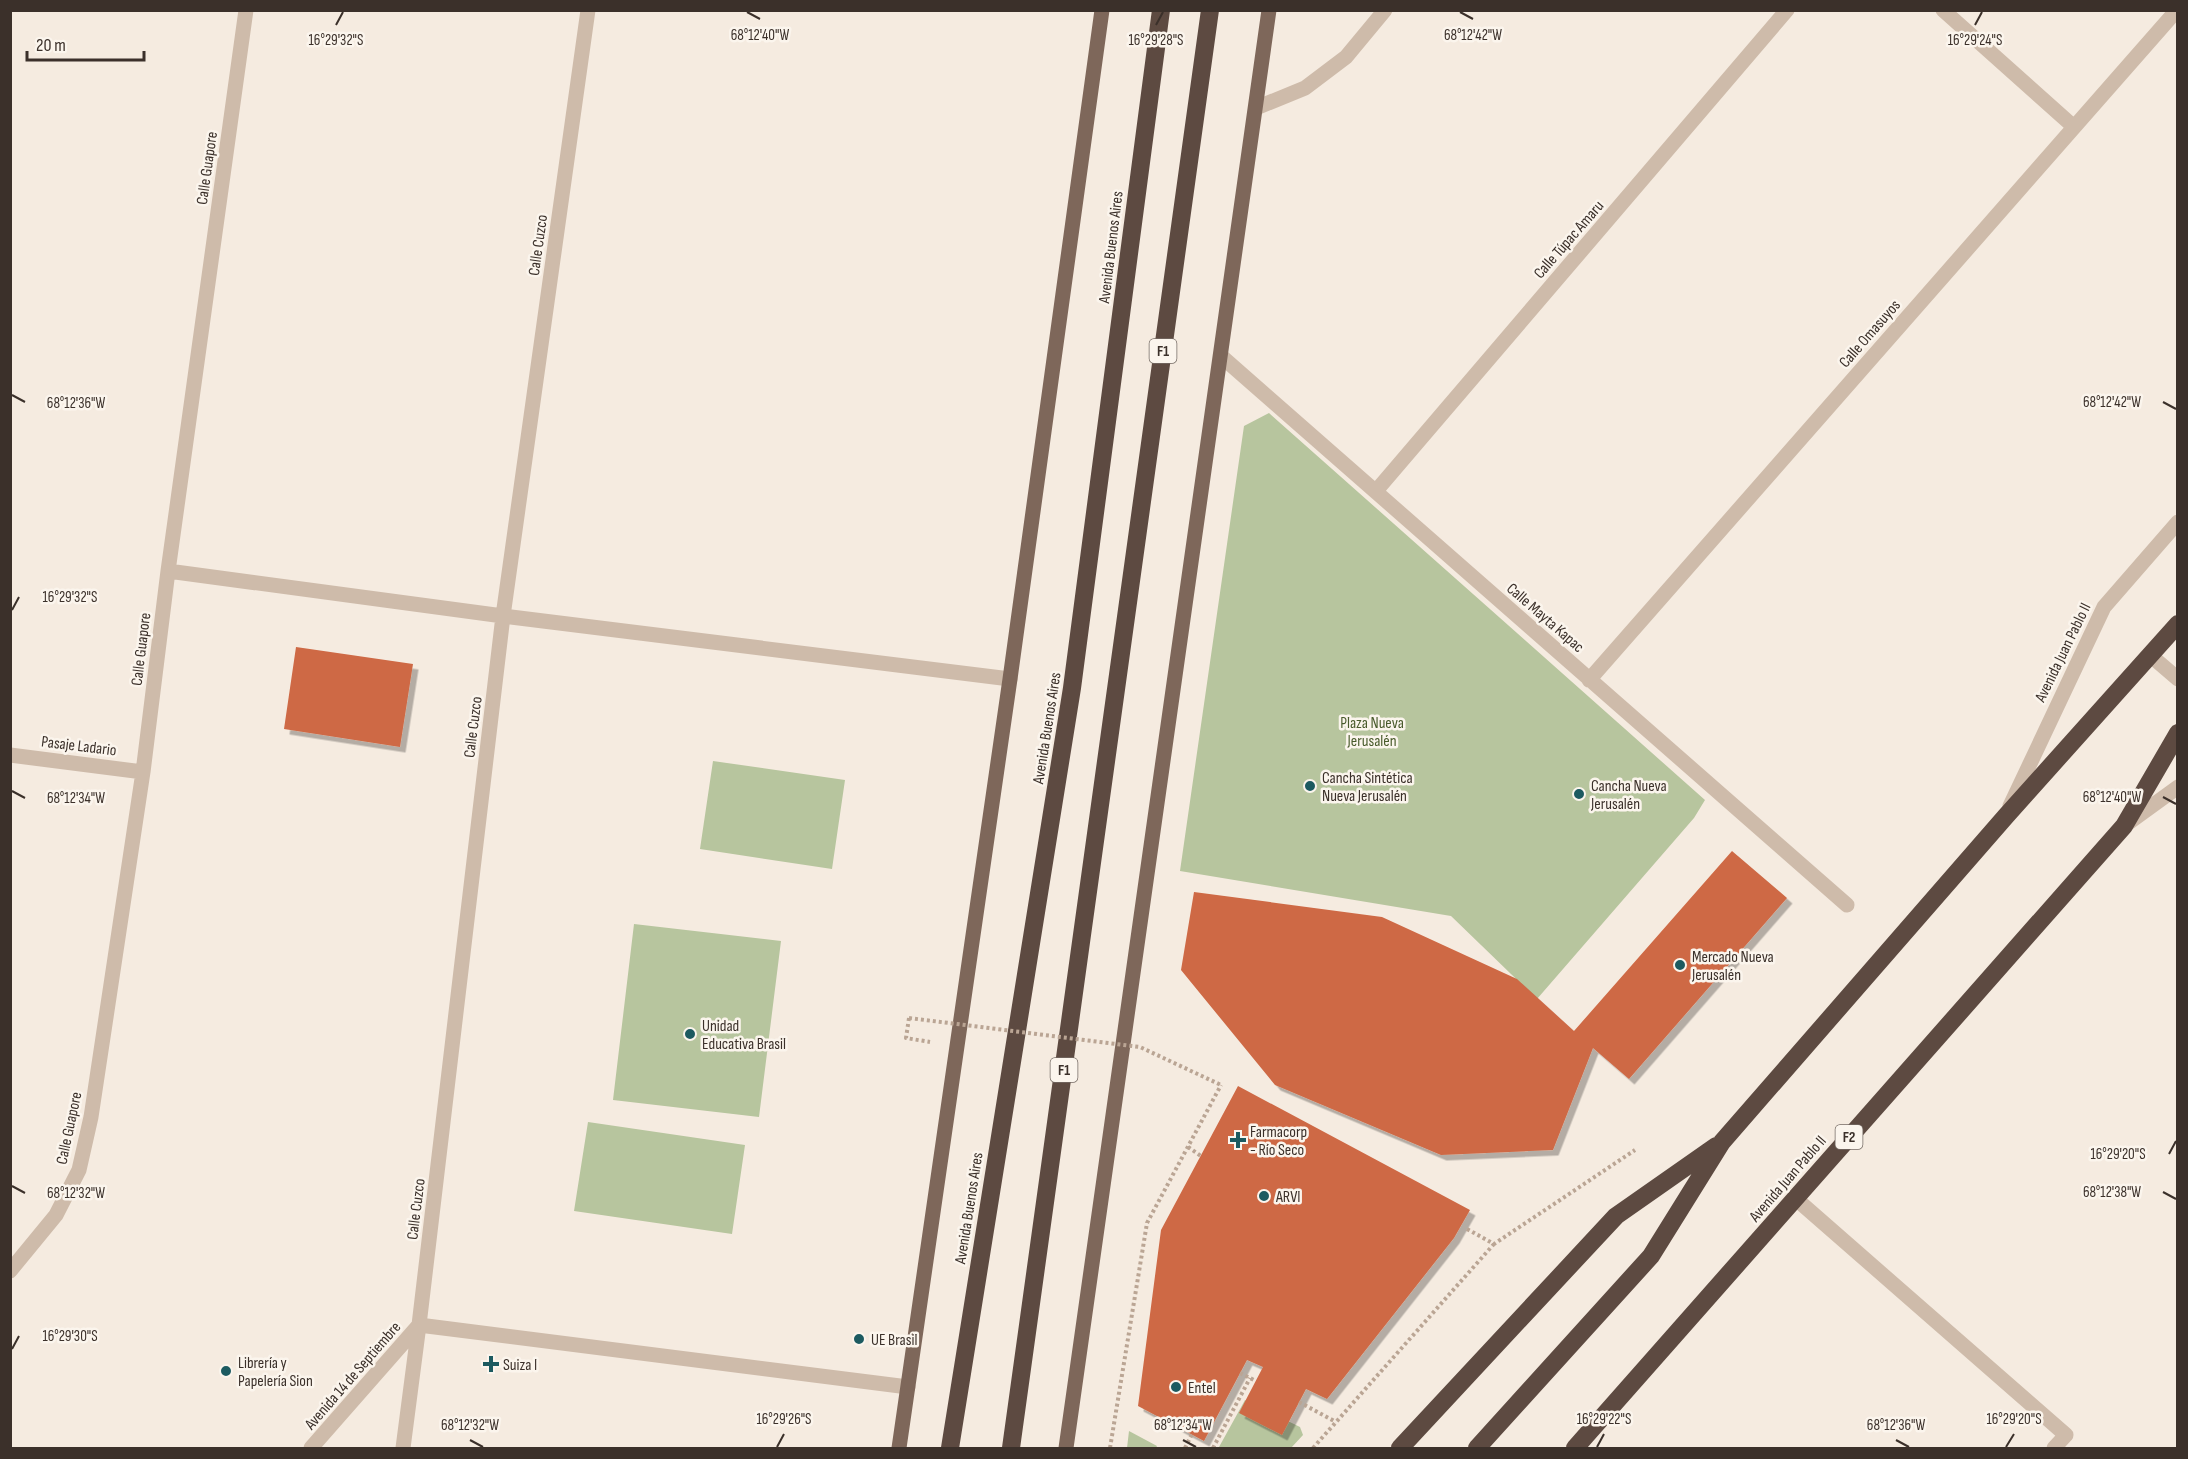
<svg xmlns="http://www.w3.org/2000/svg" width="2188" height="1459" font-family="'Sofia Sans Condensed',sans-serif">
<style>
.green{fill:#b7c59e}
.building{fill:#ce6945;filter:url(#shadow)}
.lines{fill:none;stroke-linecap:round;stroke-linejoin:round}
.path{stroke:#baa594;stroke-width:4;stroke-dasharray:3 3;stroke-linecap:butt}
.minor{stroke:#cebbaa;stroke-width:15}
.major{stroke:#7e675a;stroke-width:15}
.highway{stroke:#5d4a41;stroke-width:18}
.path-bridge{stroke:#baa594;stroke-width:4;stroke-dasharray:3 3;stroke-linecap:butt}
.ticks{fill:none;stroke:#3b302a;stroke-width:2}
.poi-dot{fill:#1c5a60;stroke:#fbf5ed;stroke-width:2}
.labels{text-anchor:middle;stroke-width:5;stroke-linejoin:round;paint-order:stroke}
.shield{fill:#fbf5ed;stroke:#756b64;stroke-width:1.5}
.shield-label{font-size:15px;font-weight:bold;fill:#3b302a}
.street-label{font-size:16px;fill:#3b302a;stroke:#fbf5ed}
.park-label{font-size:16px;fill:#495b2c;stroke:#fbf5ed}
.poi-label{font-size:16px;fill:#3b302a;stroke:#fbf5ed;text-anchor:start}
.ticks-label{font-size:15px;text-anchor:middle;fill:#3b302a;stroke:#fbf5ed;stroke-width:5;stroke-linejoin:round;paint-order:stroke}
</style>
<defs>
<filter id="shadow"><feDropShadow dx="5.5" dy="5.5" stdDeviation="0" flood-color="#0004"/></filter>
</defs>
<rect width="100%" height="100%" fill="#f5ebe0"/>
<path class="green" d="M1269,413L1705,800L1694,818L1537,999L1451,916L1180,871L1244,426Z
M713,761L845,780L832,869L700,849Z
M634,924L781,941L759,1117L613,1100Z
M588,1122L745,1145L732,1234L574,1211Z
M1245,1400L1300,1427L1303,1435L1291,1448L1219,1447Z
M1129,1431L1157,1446L1156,1448H1127Z"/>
<path class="building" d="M296,647L413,664L400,747L284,729Z
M1732,851L1787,898L1629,1079L1593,1048L1553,1150L1441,1155L1275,1085L1181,970L1194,892L1382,917L1517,979L1574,1031Z
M1238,1086L1470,1210L1454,1238L1327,1399L1306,1389L1282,1435L1239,1413L1263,1367L1247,1360L1204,1441L1138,1406L1161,1230Z"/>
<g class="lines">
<path class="path" d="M909,1018L906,1038L930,1042
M1188,1147L1201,1156
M1467,1229L1494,1244L1635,1150
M1240,1373L1256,1381
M1299,1402L1336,1422
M1110,1448L1147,1223L1221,1085
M1185,1448L1192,1434
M1213,1448L1250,1378
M1313,1448L1494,1244"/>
<path class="minor" d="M1943,10L2074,127
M1256,108L1305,88L1346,57L1385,10
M1221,356L1847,905
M1376,491L1787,10
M168,571L503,616L1010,679
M2150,655L2178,679
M1589,680L2177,10
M10,755L143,772
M2010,806L2104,607L2178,522
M2127,824L2178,787
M1795,1198L2066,1435L2054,1448
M10,1271L56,1215L79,1170L91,1117L143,772L168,571L246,10
M419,1325L908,1387
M311,1448L419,1325
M403,1448L419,1325L503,616L588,10"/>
<path class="major" d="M899,1448L1010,679L1102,10
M1066,1448L1269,10"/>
<path class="highway" d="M950,1448L1072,688L1161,10
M1011,1448L1210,10
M1400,1448L1616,1216L1716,1146
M1477,1448L1651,1256L1722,1142L2006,816L2178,624
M1575,1448L2124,826L2178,733"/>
<path class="path-bridge" d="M909,1018L1140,1047L1221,1085"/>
</g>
<path class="ticks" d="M747,12L760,19M1460,12L1473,19M336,25L343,12M1156,25L1163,12M1975,25L1982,12M12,395L25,402M2163,402L2176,409M12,610L19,597M12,791L25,798M2163,797L2176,804M2169,1154L2176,1141M12,1186L25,1193M2163,1192L2176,1199M12,1349L19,1336M470,1440L483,1447M1183,1440L1196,1447M1896,1440L1909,1447M777,1447L784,1434M1597,1447L1604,1434M2006,1447L2014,1434"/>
<g class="poi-dot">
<circle cx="1310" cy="786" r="6"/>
<circle cx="1579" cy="794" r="6"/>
<circle cx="1680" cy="965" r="6"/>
<circle cx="690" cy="1034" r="6"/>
<path d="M1235 1131h6v6h6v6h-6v6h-6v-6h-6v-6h6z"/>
<circle cx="1264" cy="1196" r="6"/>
<circle cx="859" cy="1339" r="6"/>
<path d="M488 1355h6v6h6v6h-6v6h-6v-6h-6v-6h6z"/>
<circle cx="226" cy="1371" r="6"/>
<circle cx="1176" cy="1387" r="6"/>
</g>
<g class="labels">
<g class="shield">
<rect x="1149.5" y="339" width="27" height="24" rx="4.5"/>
<rect x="1050.5" y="1058" width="27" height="24" rx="4.5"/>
<rect x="1835.5" y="1125" width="27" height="24" rx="4.5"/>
</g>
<g class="shield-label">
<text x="1163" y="356">F1</text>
<text x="1064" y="1075">F1</text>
<text x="1849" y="1142">F2</text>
</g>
<g class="street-label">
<text transform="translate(206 168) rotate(-82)" y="6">Calle Guapore</text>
<text transform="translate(1568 239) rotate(-49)" y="6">Calle Túpac Amaru</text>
<text transform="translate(537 245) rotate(-82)" y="6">Calle Cuzco</text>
<text transform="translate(1110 247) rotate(-83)" y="6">Avenida Buenos Aires</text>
<text transform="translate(1869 333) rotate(-49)" y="6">Calle Omasuyos</text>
<text transform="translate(1546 617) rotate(41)" y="6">Calle Mayta Kapac</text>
<text transform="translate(140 649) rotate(-83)" y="6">Calle Guapore</text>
<text transform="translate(2062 652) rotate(-64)" y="6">Avenida Juan Pablo II</text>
<text transform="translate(472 727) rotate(-83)" y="6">Calle Cuzco</text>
<text transform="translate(1046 728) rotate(-81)" y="6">Avenida Buenos Aires</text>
<text transform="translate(79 745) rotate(7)" y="6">Pasaje Ladario</text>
<text transform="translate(68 1128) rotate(-78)" y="6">Calle Guapore</text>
<text transform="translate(1787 1178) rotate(-49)" y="6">Avenida Juan Pablo II</text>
<text transform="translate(968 1208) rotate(-81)" y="6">Avenida Buenos Aires</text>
<text transform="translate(415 1209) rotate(-83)" y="6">Calle Cuzco</text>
<text transform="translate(352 1375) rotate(-49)" y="6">Avenida 14 de Septiembre</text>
</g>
<g class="park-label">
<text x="1372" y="728">Plaza Nueva<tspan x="1372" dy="18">Jerusalén</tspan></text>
</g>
<g class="poi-label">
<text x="1322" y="783">Cancha Sintética<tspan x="1322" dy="18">Nueva Jerusalén</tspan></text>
<text x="1591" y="791">Cancha Nueva<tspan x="1591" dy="18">Jerusalén</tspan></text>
<text x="1692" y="962">Mercado Nueva<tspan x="1692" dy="18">Jerusalén</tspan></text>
<text x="702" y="1031">Unidad<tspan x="702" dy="18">Educativa Brasil</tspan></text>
<text x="1250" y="1137">Farmacorp<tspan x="1250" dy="18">- Río Seco</tspan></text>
<text x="1276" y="1202">ARVI</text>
<text x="871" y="1345">UE Brasil</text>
<text x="238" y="1368">Librería y<tspan x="238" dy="18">Papelería Sion</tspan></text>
<text x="503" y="1370">Suiza I</text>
<text x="1188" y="1393">Entel</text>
</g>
</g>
<g class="ticks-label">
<text x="760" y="40">68°12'40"W</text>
<text x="1473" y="40">68°12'42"W</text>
<text x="336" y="45">16°29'32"S</text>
<text x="1156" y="45">16°29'28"S</text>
<text x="1975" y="45">16°29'24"S</text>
<text x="2112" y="407">68°12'42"W</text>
<text x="76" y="408">68°12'36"W</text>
<text x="70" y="602">16°29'32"S</text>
<text x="2112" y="802">68°12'40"W</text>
<text x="76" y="803">68°12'34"W</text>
<text x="2118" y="1159">16°29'20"S</text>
<text x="2112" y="1197">68°12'38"W</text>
<text x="76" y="1198">68°12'32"W</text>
<text x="70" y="1341">16°29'30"S</text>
<text x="784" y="1424">16°29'26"S</text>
<text x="1604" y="1424">16°29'22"S</text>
<text x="2014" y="1424">16°29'20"S</text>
<text x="470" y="1430">68°12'32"W</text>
<text x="1183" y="1430">68°12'34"W</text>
<text x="1896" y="1430">68°12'36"W</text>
</g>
<rect width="2188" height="1459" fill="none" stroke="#3b302a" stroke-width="24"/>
<path d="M27 51v9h117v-9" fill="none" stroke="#3b302a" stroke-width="3"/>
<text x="36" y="51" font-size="18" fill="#3b302a" stroke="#fbf5ed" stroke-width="4.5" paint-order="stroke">20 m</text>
</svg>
